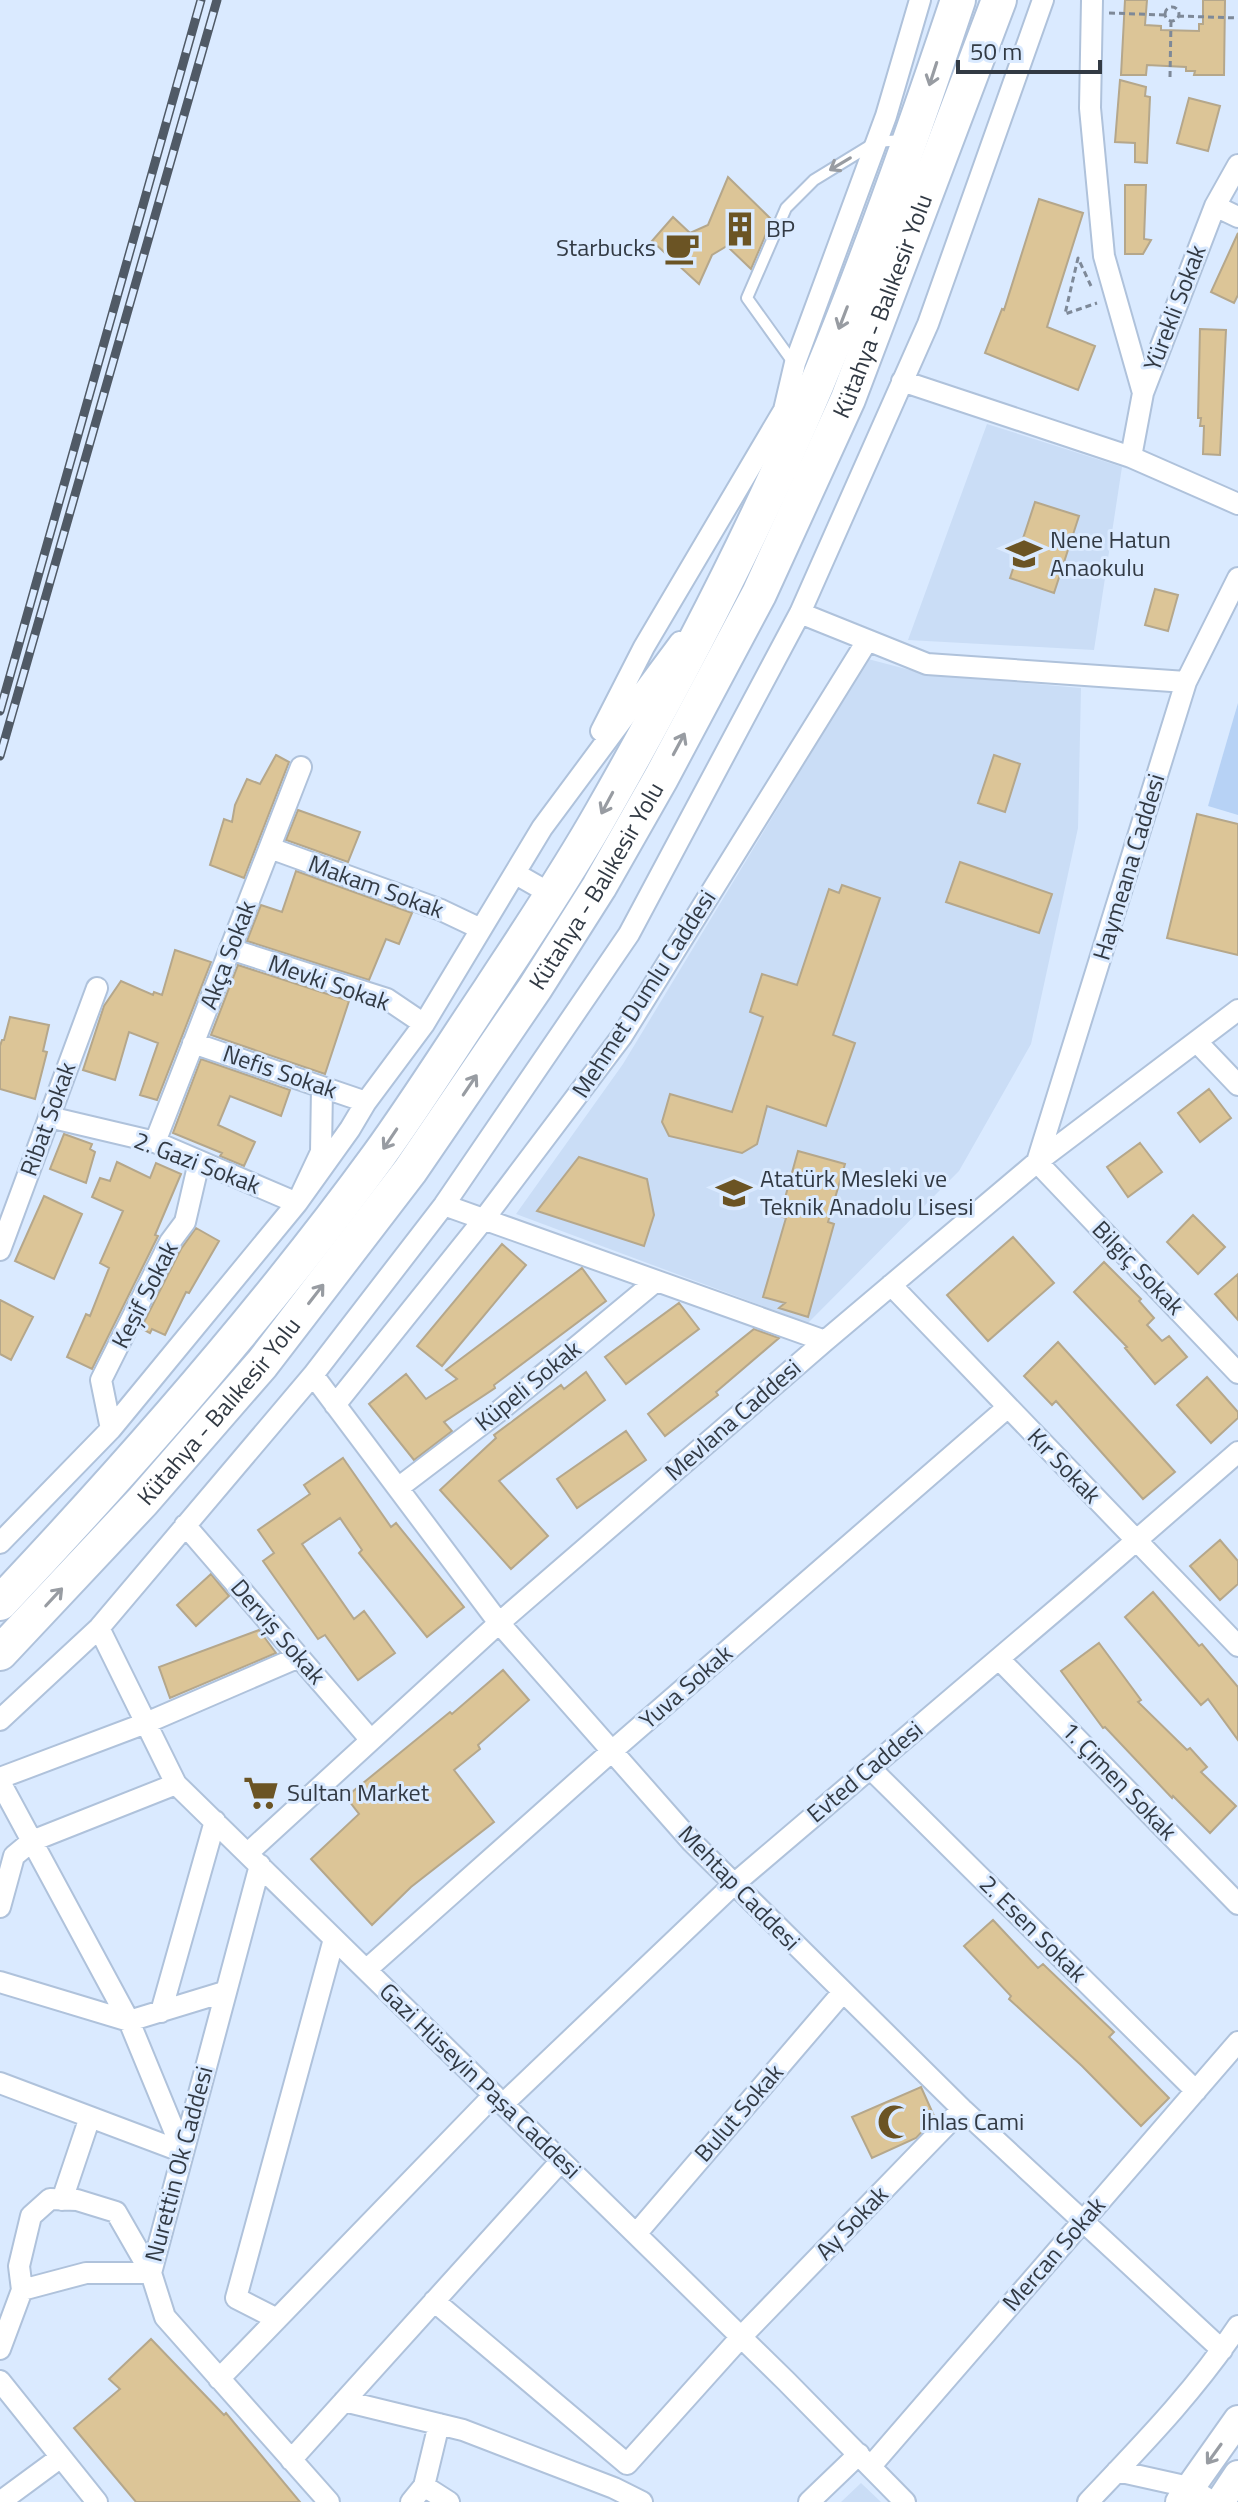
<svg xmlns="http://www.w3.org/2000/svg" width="1238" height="2502" font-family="'Titillium Web',sans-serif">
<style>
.built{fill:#caddf6}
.green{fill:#b7d2f5}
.building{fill:#dcc597;stroke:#b5a78b;stroke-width:2}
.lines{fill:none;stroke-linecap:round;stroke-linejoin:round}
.service-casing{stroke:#afc2db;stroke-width:14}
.minor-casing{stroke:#afc2db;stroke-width:24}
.secondary-casing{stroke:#afc2db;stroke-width:32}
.trunk-casing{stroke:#afc2db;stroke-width:38}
.path{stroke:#7e8998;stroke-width:3;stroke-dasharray:6 4;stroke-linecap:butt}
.service{stroke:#fff;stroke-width:10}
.minor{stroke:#fff;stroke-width:20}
.secondary{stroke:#fff;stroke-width:28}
.trunk{stroke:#fff;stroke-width:34}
.rail-casing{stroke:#505a66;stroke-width:9}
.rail{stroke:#daeaff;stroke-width:6;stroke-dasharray:18;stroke-linecap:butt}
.oneway{stroke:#989ca2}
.labels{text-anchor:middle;stroke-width:6;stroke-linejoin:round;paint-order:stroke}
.poi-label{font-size:24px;fill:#323a44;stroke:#daeaff;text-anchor:start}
.street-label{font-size:24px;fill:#323a44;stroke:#daeaff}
</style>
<rect width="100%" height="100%" fill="#daeaff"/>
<path class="built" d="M987,424L1122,467L1094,650L908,640Z
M868,659L925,674L1081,688L1078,828L1031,1044L959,1171L808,1323L516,1214L623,1064Z
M861,2483L881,2502H841Z"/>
<path class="green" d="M1238,703V815L1208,806Z"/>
<path class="building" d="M1125,0H1147L1145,25L1161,26V30L1199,31V24H1203V0H1225L1224,75H1194L1195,71H1186V67L1147,65L1146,75H1121Z
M1120,80L1146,87L1145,96L1150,97L1147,163L1135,162V143L1115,142Z
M1189,98L1220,106L1208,151L1177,143Z
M728,177L772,220L751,269L727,246L712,255L699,284L652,241L673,217L690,233L708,225Z
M1125,185H1146L1144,239L1151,240L1143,254H1125Z
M1039,199L1083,213L1047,327L1095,346L1078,390L985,353L1002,309L1004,310Z
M1238,233V295L1234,303L1211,292Z
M1200,329L1226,330L1220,455L1203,454L1204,426H1200L1201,418H1198Z
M1035,502L1079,516L1054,593L1010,578Z
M1155,589L1178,595L1168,631L1145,625Z
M276,755L289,762L244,878L210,865L224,819L232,822L235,805L247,779L260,784Z
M994,755L1020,764L1005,812L978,803Z
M298,810L360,832L348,862L286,840Z
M1197,814L1238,824V955L1167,938Z
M960,862L1052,894L1039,933L946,902Z
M296,871L412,913L399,944L386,939L369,980L247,941L261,905L282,912Z
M842,885L880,898L833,1035L855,1043L826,1126L767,1106L757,1144L742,1153L669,1136L662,1122L670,1094L732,1112L763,1017L750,1012L762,974L797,985L829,889L839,893Z
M175,950L211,962L157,1100L140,1095L158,1043L129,1032L115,1080L83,1070L104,1006L121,981L153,995L154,992L162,995Z
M238,965L349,1001L325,1074L211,1035Z
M10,1017L49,1025L43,1051L47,1052L35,1099L0,1089V1046L2,1040H4Z
M201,1059L290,1090L281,1116L230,1096L218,1125L255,1142L244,1166L220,1156L222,1153L173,1133Z
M1209,1089L1231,1118L1200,1142L1178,1113Z
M64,1134L92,1144L90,1149L95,1152L86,1183L50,1169Z
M1140,1143L1162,1172L1128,1197L1107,1167Z
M798,1151L845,1164L828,1222L834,1224L808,1317L779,1308L785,1303L763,1297L786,1218L780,1216Z
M579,1157L647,1179L654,1215L644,1246L537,1211Z
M117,1162L150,1178L156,1163L181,1174L155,1235L158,1236L92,1369L67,1357L86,1314L90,1316L109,1268L100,1263L123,1211L92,1197L100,1178L110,1181Z
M44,1196L82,1214L54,1279L15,1261Z
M1193,1215L1225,1247L1198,1274L1167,1242Z
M196,1228L219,1241L189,1293L186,1292L165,1335L152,1329L150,1333L141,1328L181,1249Z
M1013,1237L1054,1283L988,1341L947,1295Z
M502,1244L526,1265L442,1366L417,1346Z
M1104,1262L1141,1299L1139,1301L1154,1318L1147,1325L1162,1341L1169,1336L1187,1357L1155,1384L1125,1348L1127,1347L1074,1292Z
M582,1268L606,1301L494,1385L495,1388L444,1422L452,1431L414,1460L369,1404L406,1374L426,1399L457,1379L446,1370Z
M1238,1274V1320L1215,1294Z
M0,1300L33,1317L11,1360L0,1354Z
M679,1303L699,1329L626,1384L605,1357Z
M754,1329L779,1338L716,1392L718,1395L665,1436L648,1414Z
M1058,1342L1175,1472L1143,1499L1056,1401L1052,1405L1024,1376Z
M586,1372L605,1400L499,1481L548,1536L511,1569L440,1490L496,1438L494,1435L561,1385L564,1389Z
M1207,1377L1238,1412V1418L1211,1443L1177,1405Z
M626,1431L646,1460L577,1508L557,1479Z
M343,1458L391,1527L396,1523L464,1607L427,1637L359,1553L362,1550L340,1518L302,1544L354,1619L364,1611L395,1653L358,1680L325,1635L318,1639L263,1561L274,1553L258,1530L310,1494L304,1485Z
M1220,1540L1238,1561V1584L1220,1600L1190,1566Z
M211,1574L229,1596L196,1626L177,1605Z
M1153,1592L1199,1646L1202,1644L1238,1687V1740L1208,1699L1201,1705L1125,1617Z
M259,1630L276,1653L170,1698L159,1667Z
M1099,1643L1141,1700L1138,1702L1187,1750L1190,1748L1207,1767L1201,1772L1236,1806L1210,1833L1173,1796L1172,1798L1105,1727L1103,1728L1061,1671Z
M503,1670L529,1700L478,1745L480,1749L454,1770L494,1822L411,1887L372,1925L311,1859L359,1814L346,1797L450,1712L452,1714Z
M993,1920L1038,1968L1043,1964L1114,2032L1109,2037L1169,2098L1141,2126L1082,2066L1009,1999L1011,1996L964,1946Z
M921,2087L935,2118L916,2138L872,2158L852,2117Z
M151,2339L224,2415L226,2413L300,2502H136L74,2428L120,2389L109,2379Z"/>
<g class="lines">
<g class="service-casing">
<path id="service" d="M795,365L747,298L786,208L814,180L876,142L902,140"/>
</g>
<g class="minor-casing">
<path id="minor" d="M1092,0L1090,108L1104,256L1143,393
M1215,206L1238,217
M902,381L1131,457L1238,504
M1131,457L1143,393L1215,206L1238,165
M1238,578L1186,682L1037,1162L1238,1373
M800,613L927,664L1186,682
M601,731L644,647L784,410L795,363L886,116L920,0
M270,848L441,910L481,929
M516,874L551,894
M230,949L387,999L424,1024
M1197,1042L1238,1085
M193,1043L366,1102
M49,1117L155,1142L297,1203L321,1152L322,1087
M155,1142L301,767
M444,1205L825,1341
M0,1250L97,988
M891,1285L1238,1646
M313,1375L499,1623L692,1842L962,2109L1222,2350
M335,1405L484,1219L622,1036L867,641
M111,1429L101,1380L170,1242L185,1222L199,1162
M398,1488L498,1412L656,1281
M185,1525L370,1739
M0,1543L111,1429L297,1203L350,1129L366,1102L424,1024L542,828L680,642
M99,1628L176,1784L786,2381L905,2502
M999,1659L1238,1904
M0,1720L99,1628L313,1375L444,1205L629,934L800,613L928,324L1043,0
M870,1768L1196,2091
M0,1778L146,1723L299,1657
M0,1782L129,2021L183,2152
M248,1853L499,1623L825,1341L1037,1162L1238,1010
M260,1865L151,2273L165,2317L329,2502
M0,1907L14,1856L32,1841L176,1784
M366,1970L612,1751L1008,1407
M0,1982L129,2021L224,1992
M161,2012L215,1821
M0,2083L183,2152
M503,2104L734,1884L1077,1592L1238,1452
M62,2200L90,2117
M636,2234L843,1992
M22,2290L19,2266L31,2216L50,2199L77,2200L116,2212L151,2273
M434,2301L627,2464L741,2337L962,2109
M277,2319L236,2298L334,1939
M0,2349L22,2290L86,2273H151
M219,2379L494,2095
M0,2381L97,2502
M344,2401L463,2430L614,2488L642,2502
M291,2460L561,2161
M871,2466L1238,2042
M1117,2471L1189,2487L1213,2502
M424,2486L439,2424
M0,2502L61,2457
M411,2502L424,2486L449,2502
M809,2502L859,2454
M1088,2502C1141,2446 1195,2391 1238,2326"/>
</g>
<g class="secondary-casing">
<path id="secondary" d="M1180,2502L1238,2420
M1220,2502L1238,2475"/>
</g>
<g class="trunk-casing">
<g id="trunk">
<path d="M0,1603C134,1461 264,1313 379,1155C418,1101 453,1045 490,990C528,932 567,874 601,814C686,665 768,506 832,347C878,233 919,117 958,0"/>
<path id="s1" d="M0,1653L142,1502L262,1364L410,1171L535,988L599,887L661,778L759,594L848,399L999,0"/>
</g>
</g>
<path class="path" d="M1165 14a7 7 0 1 1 14 0a7 7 0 1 1-14 0Z
M1109,13L1165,15
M1178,16L1238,18
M1170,77L1171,21
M1091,286L1078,258L1065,314L1097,303"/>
<use href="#service" class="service"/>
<use href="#minor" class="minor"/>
<use href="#secondary" class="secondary"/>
<use href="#trunk" class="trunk"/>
<g class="rail-casing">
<path id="rail" d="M0,711L201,0
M0,756L217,0"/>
</g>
<use href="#rail" class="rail"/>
</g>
<defs><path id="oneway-shaft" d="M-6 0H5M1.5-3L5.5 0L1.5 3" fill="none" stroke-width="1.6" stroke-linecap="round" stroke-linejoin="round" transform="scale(2)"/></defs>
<g class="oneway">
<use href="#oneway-shaft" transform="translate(933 74) rotate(108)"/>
<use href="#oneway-shaft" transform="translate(840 164) rotate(149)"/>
<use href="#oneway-shaft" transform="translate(843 318) rotate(111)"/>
<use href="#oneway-shaft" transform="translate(679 744) rotate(-62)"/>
<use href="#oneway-shaft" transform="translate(607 803) rotate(118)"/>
<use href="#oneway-shaft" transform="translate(470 1085) rotate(-56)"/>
<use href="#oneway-shaft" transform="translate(390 1139) rotate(124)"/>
<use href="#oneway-shaft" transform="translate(316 1294) rotate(-52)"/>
<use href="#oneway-shaft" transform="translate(54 1597) rotate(-47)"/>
<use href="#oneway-shaft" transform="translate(1214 2454) rotate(126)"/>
</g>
<defs>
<g id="building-bare" transform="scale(2.76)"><path d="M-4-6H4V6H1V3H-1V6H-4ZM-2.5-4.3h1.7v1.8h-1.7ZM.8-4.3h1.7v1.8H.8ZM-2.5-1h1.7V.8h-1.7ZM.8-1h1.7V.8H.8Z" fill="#6b5424" stroke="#daeaff" stroke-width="2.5" paint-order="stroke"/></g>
<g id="cafe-bare" transform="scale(2.76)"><path d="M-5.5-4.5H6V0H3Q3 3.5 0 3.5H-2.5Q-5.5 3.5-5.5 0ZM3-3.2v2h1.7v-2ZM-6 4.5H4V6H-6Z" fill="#6b5424" stroke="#daeaff" stroke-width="2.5" paint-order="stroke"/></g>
<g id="school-bare" transform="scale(2.76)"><path d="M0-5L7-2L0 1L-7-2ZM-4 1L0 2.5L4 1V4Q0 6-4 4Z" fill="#6b5424" stroke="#daeaff" stroke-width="2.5" paint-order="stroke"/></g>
<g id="supermarket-bare" transform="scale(2.76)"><path d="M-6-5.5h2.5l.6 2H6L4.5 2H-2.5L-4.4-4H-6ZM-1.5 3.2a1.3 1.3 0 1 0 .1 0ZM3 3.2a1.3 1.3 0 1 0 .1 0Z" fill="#6b5424" stroke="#daeaff" stroke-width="2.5" paint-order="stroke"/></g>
<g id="mosque-bare" transform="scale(2.76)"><path d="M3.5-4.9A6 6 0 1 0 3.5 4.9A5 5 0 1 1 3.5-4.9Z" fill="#6b5424" stroke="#daeaff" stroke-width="2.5" paint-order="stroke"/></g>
</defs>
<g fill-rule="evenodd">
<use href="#building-bare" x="740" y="229"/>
<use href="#cafe-bare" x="682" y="248"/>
<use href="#school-bare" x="1024" y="554"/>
<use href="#school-bare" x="734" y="1193"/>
<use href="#supermarket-bare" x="261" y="1793"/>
<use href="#mosque-bare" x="895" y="2122"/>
</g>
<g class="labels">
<g class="poi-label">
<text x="766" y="237">BP</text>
<text x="656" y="256" text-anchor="end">Starbucks</text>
<text x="1050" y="548">Nene Hatun<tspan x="1050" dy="28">Anaokulu</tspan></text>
<text x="760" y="1187">Atatürk Mesleki ve<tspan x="760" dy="28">Teknik Anadolu Lisesi</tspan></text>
<text x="287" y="1801">Sultan Market</text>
<text x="921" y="2130">İhlas Cami</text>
</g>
<g class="street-label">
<text dy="8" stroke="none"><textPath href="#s1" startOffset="1622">Kütahya - Balıkesir Yolu</textPath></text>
<text transform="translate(1175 308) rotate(-69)" y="8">Yürekli Sokak</text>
<text transform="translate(1129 867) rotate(-73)" y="8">Haymeana Caddesi</text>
<text dy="8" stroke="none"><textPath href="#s1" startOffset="974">Kütahya - Balıkesir Yolu</textPath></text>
<text transform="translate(376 887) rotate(20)" y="8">Makam Sokak</text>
<text transform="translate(228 955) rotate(-69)" y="8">Akça Sokak</text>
<text transform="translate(329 983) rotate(19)" y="8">Mevki Sokak</text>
<text transform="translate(644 994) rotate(-57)" y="8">Mehmet Dumlu Caddesi</text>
<text transform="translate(280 1072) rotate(19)" y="8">Nefis Sokak</text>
<text transform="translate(48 1119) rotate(-70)" y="8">Ribat Sokak</text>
<text transform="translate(197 1163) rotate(21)" y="8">2. Gazi Sokak</text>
<text transform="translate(1138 1268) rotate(46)" y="8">Bilgiç Sokak</text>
<text transform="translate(145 1295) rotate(-63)" y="8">Keşif Sokak</text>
<text transform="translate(528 1386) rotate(-39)" y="8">Küpeli Sokak</text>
<text dy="8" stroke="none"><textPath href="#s1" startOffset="326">Kütahya - Balıkesir Yolu</textPath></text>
<text transform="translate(733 1420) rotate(-41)" y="8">Mevlana Caddesi</text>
<text transform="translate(1064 1466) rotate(46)" y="8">Kır Sokak</text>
<text transform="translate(278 1632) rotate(49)" y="8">Derviş Sokak</text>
<text transform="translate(686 1687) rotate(-41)" y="8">Yuva Sokak</text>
<text transform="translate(865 1772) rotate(-40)" y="8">Evted Caddesi</text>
<text transform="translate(1119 1781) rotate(46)" y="8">1. Çimen Sokak</text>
<text transform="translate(739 1888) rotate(46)" y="8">Mehtap Caddesi</text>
<text transform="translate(1033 1929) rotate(45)" y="8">2. Esen Sokak</text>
<text transform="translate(480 2081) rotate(44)" y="8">Gazi Hüseyin Paşa Caddesi</text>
<text transform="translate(739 2113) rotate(-49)" y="8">Bulut Sokak</text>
<text transform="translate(179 2164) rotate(-75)" y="8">Nurettin Ok Caddesi</text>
<text transform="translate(852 2223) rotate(-46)" y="8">Ay Sokak</text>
<text transform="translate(1054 2254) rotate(-49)" y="8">Mercan Sokak</text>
</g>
</g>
<path d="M958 60v12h142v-12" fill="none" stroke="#323a44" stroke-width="4"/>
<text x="970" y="60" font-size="24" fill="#323a44" stroke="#daeaff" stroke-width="6" paint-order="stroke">50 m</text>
</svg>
